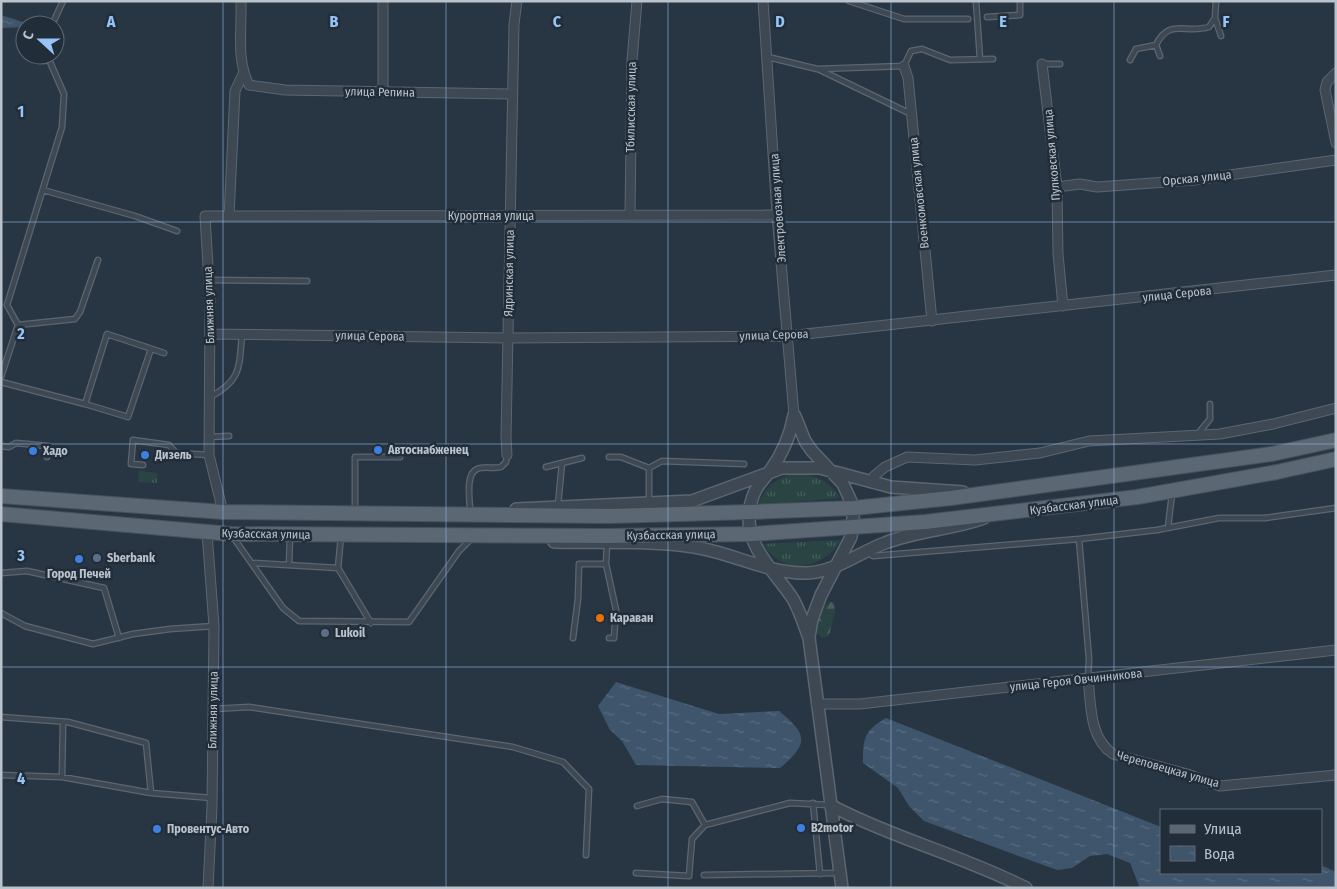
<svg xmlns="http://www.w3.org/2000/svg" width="1337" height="889" font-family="'Fira Sans Condensed',sans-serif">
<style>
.grass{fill:url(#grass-tufts)}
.forest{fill:url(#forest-firs)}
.water{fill:url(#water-ripples)}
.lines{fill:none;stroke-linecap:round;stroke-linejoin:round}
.service-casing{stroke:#5b6670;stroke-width:7}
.minor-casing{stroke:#5b6670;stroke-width:11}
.tertiary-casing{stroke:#5b6670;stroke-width:14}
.primary-casing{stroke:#46515c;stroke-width:16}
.service{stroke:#3d4853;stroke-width:4.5}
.minor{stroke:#3d4853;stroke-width:9}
.tertiary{stroke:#3d4853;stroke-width:11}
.primary{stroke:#5b6773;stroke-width:14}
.grid{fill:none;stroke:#96c4f6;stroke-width:1;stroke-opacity:0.55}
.shop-dot{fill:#3f7fe0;stroke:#212d38;stroke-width:2}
.service-dot{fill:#5c6f8a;stroke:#212d38;stroke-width:2}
.food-dot{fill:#e8710a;stroke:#212d38;stroke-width:2}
.labels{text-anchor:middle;stroke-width:5;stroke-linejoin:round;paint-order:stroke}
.street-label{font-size:12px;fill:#bac3cc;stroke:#212d38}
.poi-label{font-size:12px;font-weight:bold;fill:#bac3cc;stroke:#212d38;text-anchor:start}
.grid-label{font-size:16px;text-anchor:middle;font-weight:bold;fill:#96c4f6;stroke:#212d38;stroke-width:5;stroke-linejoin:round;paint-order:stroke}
</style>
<defs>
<pattern id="grass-tufts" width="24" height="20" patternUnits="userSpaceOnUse" patternTransform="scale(1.25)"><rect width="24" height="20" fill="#2a4444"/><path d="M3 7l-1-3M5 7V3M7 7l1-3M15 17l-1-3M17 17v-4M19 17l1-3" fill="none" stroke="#475d5e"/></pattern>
<pattern id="forest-firs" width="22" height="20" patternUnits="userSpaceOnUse" patternTransform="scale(1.25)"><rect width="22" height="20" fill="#2a4444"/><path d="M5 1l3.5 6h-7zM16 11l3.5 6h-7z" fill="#475d5e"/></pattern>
<pattern id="water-ripples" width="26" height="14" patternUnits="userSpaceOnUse" patternTransform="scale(1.25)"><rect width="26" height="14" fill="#3f556c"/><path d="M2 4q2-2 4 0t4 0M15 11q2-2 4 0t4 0" fill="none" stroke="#596c80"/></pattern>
</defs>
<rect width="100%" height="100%" fill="#283643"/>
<path class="grass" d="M139,471L157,473V483L138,482Z
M793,474C813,474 830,480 840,498L758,505C764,488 775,479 793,474Z
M841,540C823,570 783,577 763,544Z"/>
<path class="forest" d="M829,602H834L835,611L829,636L822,638L816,632C818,620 820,610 829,602Z"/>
<path class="water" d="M1,15L26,23L25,27L1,28Z
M616,682L719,714L779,711C807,734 810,743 780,768L636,765L622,741L610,730L598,706Z
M886,718L1161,827V873H1321V865L1336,872V888H1140L1130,863L1107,854L1090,856L1072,868L1057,870L924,821L909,806L898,788L863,763C863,738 864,731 886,718Z"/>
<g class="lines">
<g class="service-casing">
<path id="service" d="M849,1L904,19H968
M976,1L980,59
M987,17L1020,15V1
M1215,18L1216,1
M52,25L63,1
M1156,45L1160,56
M768,57L817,69L904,66L911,51L922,49L950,60L993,59
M1130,60L1136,49L1156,45C1169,18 1185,34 1209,27L1215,18L1221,36
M1042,64H1060
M818,69L911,114
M43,190L135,216L177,231
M208,280L307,281
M18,325L75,319L80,312L98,260
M1,377L18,325L7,305L62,127L64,94L47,55
M1,382L85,404L107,334L164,353
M210,397C242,380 239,367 242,334
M85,404L128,417L151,349
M1197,435L1210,419V404
M209,437L229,436
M1,446L9,447L16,443L48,446L47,457
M609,457H621L649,468L662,461L744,464
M143,465L131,464L133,440L169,445L176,453L209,455
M546,467L582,458
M649,468V501
M558,505L562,463
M470,511C470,501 465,474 477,469C484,466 494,469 501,467L506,462L507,455
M355,512V457H400
M1168,527L1172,494
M341,536L338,568L371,623
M233,537L283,608L299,621L409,622L459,551L471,539
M868,552L873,556L1079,539
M252,563L338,568
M606,564L616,610L614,638H609
M289,565L290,537
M1,573L27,571L104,588L119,638
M1,613L25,626L93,644L133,634L170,629L214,626
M573,638L578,599L579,564H606L607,543
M1088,678L1089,659L1079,539L1157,530L1219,518H1265L1336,508
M213,709L249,707L513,747L563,762L589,789L586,855
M1,717L68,722L146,743L151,793
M1,775L62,777L151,793L212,798
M62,777L63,722
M813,803L820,874
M637,806L662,799L692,802L705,825L790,803L829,805
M636,873L689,876L692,839L705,825
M704,875L838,873"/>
</g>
<g class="minor-casing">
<path id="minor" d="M241,1C242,29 236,60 249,85L285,90L512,94
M383,1V92
M763,1L777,215L794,415
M1042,64L1057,187L1058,254L1063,306
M904,66L908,78L932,321
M1336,73L1327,82L1325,90L1336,143
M1057,187L1080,184L1097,187L1194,180L1336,160
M630,214L632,60L637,1
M229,216L235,91L243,74
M210,334L509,338L788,336L1336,275
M507,455L506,438L514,24L517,1
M872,482L874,476L885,467L907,457L975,460L1040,453L1089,441L1220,434L1273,424L1336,408
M223,512L209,455L210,300L205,216L777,215
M207,533L214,626L212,807L208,888
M1088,678C1091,704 1089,738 1113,754L1187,774L1220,786L1336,775
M816,704H860L1336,650"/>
</g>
<g class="tertiary-casing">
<path id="tertiary" d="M794,415C790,437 783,453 770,471C763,480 756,486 753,496C737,541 772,567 793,599C800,611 804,625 809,638L842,888
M795,416L805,441L812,451L843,484L854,508L851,537L821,595L812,619L809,637
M516,509L692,501L782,468H820L891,487L963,492
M554,542C597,543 652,540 694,547C733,553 768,574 808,573C837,571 860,552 885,543C918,530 951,530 984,518
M830,805C893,838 963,856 1026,888"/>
</g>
<g class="primary-casing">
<path id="primary" d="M1,496L223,512L610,516L750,512L854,508L951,498L1272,454L1336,440
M1,514L231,534L607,536L752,534L925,522L1137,497L1277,472L1336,459"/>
</g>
<use href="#service" class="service"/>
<use href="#minor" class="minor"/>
<use href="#tertiary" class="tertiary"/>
<use href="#primary" class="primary"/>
</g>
<path class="grid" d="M223,1V888M446,1V888M668,1V888M891,1V888M1114,1V888M1,222H1336M1,444H1336M1,667H1336"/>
<g class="shop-dot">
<circle cx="378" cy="450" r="5"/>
<circle cx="33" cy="451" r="5"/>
<circle cx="145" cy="455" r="5"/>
<circle cx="79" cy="559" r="5"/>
<circle cx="801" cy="828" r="5"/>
<circle cx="157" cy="829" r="5"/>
</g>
<g class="service-dot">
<circle cx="97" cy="558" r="5"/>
<circle cx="325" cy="633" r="5"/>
</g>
<circle class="food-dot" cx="600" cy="618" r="5"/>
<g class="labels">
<g class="street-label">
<text transform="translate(380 92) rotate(1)" y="4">улица Репина</text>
<text transform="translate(631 107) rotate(-89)" y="4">Тбилисская улица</text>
<text transform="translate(1052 155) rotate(-95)" y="4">Пулковская улица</text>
<text transform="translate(1197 178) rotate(-6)" y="4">Орская улица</text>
<text transform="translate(919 193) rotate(-96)" y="4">Военкомовская улица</text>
<text transform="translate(778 208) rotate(-94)" y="4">Электровозная улица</text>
<text x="491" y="220">Курортная улица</text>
<text transform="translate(509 273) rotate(-89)" y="4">Ядринская улица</text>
<text transform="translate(1177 294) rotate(-6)" y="4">улица Серова</text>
<text transform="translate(209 305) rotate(-92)" y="4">Ближняя улица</text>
<text transform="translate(774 335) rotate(-2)" y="4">улица Серова</text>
<text transform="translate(370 336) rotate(1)" y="4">улица Серова</text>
<text transform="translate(1074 505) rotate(-7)" y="4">Кузбасская улица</text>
<text transform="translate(266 534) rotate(1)" y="4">Кузбасская улица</text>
<text transform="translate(671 535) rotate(-1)" y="4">Кузбасская улица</text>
<text transform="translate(1076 680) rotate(-6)" y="4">улица Героя Овчинникова</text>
<text transform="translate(213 710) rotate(-89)" y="4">Ближняя улица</text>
<text transform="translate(1168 769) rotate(16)" y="4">Череповецкая улица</text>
</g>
<g class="poi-label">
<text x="388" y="454">Автоснабженец</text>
<text x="43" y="455">Хадо</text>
<text x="155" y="459">Дизель</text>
<text x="107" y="562">Sberbank</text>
<text x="79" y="578" text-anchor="middle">Город Печей</text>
<text x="610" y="622">Караван</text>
<text x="335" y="637">Lukoil</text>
<text x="811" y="832">B2motor</text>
<text x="167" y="833">Провентус-Авто</text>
</g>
</g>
<g class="grid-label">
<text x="111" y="27">A</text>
<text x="334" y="27">B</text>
<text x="557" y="27">C</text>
<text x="780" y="27">D</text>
<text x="1003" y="27">E</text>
<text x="1226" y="27">F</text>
<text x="21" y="117">1</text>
<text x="21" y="339">2</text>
<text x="21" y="561">3</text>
<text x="21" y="784">4</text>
</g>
<rect width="1337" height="889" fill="none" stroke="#bac3cc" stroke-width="5"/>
<rect x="1160" y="809" width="162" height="65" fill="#212d38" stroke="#5e6973"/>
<rect x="1170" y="825" width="25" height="8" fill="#5b6773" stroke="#5e6973"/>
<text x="1204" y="834" font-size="15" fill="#bac3cc">Улица</text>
<rect x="1170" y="846" width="25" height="15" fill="url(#water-ripples)" stroke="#5e6973"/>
<text x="1204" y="859" font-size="15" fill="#bac3cc">Вода</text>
<g transform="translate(40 40) rotate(291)"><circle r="24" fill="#212d38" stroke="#5e6973"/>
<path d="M0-4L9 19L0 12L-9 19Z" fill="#96c4f6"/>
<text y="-8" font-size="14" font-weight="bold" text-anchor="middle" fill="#bac3cc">С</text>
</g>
</svg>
